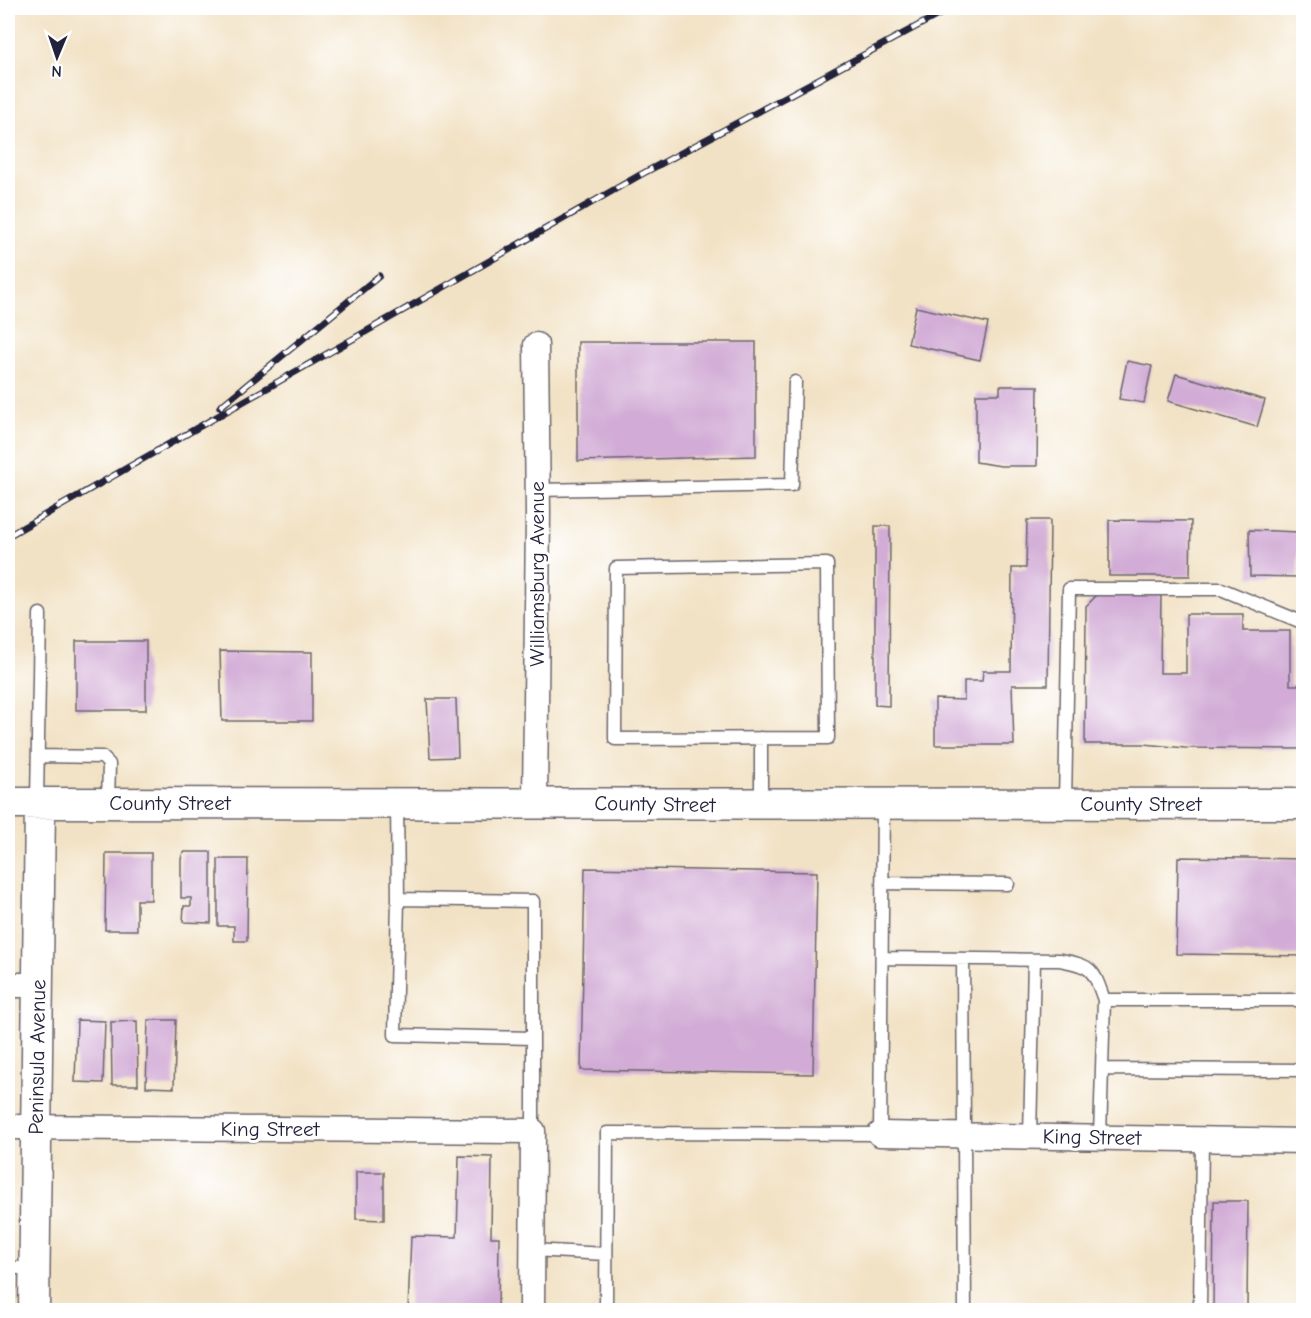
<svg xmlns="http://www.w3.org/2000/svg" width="1311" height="1318" font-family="'Comic Neue',sans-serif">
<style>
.building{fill:#d2acd6}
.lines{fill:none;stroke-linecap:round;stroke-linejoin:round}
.service-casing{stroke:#6b656b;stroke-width:15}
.minor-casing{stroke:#6b656b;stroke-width:27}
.tertiary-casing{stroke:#6b656b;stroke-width:33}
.service{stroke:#fff;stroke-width:12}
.minor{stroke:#fff;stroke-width:24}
.tertiary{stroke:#fff;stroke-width:30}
.rail-casing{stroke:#22223b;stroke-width:7}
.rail{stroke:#fff;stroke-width:4.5;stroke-dasharray:14;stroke-linecap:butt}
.labels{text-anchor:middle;stroke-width:6;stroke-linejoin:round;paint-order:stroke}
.street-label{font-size:21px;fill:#22223b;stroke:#fff}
</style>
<rect width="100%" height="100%" fill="#fff"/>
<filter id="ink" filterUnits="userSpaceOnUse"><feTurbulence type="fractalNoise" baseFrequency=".0167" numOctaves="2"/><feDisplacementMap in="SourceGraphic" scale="12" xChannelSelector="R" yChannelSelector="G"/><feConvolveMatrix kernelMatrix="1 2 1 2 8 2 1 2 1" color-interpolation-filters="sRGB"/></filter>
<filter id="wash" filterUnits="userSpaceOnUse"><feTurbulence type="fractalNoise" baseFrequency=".008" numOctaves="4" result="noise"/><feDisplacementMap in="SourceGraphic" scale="24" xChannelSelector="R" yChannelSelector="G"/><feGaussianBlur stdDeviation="1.35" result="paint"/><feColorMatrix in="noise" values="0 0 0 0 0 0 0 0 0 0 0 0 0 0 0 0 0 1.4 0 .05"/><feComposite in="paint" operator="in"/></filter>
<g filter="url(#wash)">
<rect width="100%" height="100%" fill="#f2e2c5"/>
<g id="blocks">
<path class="building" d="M916,307L988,323L980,360L908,344Z
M578,342H756V456L578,461Z
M1127,361L1152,366L1144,403L1119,399Z
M1176,374L1265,400L1257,427L1168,401Z
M1000,386H1038L1037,466H1001L976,462V394H1000Z
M1027,520H1050L1048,685H1012L1014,745H935V699L964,700V681H982L983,671H1011L1012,568H1026Z
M1109,520L1191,521L1190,576H1109Z
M875,526H890L889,706L875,705Z
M1249,530L1298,532V577L1250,576Z
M1101,591L1161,592L1160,673H1186V614H1243V631H1290V685H1304V749L1185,748L1144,744H1085L1086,606Z
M76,641H146V710H76Z
M220,651L312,652V721H222Z
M427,699H456L458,757L430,758Z
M183,852H211V923L183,922L184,906H191V898H181V859Z
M106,853H151V900H137V930H105Z
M1178,857L1304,859V956L1176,954Z
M218,859H248L247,941H234V926H218Z
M585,868L817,872L813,1074L581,1070Z
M77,1020L105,1021L103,1083L75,1082Z
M148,1020H176L174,1088L146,1087Z
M137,1021L138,1085H112L111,1022Z
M459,1156L492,1157L491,1237H499L498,1310H408L411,1236L457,1237Z
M356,1172H384V1220L356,1219Z
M1214,1201H1248L1247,1310H1213Z"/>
</g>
</g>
<g filter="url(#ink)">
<use href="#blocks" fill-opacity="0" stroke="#6b656b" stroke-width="1.5"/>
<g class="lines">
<g class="service-casing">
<path id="service" d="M538,490L792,485L795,382
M827,564L828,738L615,739L616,568Z
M761,738V803
M38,756L102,757L109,764L108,802
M37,802L40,614
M397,803L398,899L533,901V1131
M1065,803L1069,589H1221L1304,623
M882,883L1008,884
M398,899L395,1035L532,1038
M882,958L1060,960C1093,966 1093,969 1104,1000H1304
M963,959L965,1310
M1102,1069L1304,1070
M1030,1136L1034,960
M1100,1137L1104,1000
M532,1250L606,1254
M8,1268H34
M606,1310L607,1133L880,1134L883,805
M1200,1310L1202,1139"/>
</g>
<g class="minor-casing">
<path id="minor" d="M535,802L538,513L536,345
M8,985H38
M8,1127L533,1131L532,1310
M880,1134L1304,1141"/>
</g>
<g class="tertiary-casing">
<path id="tertiary" d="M8,803L1304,804
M34,1310L40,804"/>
</g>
<use href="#service" class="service"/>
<use href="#minor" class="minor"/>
<use href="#tertiary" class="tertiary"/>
<g class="rail-casing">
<path id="rail" d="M220,407L379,276
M8,536L640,175L951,8"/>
</g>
<use href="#rail" class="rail"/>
</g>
</g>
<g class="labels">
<g class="street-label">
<text transform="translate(537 574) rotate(-90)" y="7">Williamsburg Avenue</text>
<text x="170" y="810">County Street</text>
<text transform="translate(655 804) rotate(1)" y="7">County Street</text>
<text x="1141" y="811">County Street</text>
<text transform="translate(37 1057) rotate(-89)" y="7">Peninsula Avenue</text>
<text x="270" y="1136">King Street</text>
<text transform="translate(1092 1137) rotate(1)" y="7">King Street</text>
</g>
</g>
<rect width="1311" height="1318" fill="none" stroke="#fff" stroke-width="30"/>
<g transform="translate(57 57) rotate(182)" stroke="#ffffff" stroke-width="4.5" paint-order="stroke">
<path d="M0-4.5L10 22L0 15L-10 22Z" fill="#22223b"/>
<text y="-9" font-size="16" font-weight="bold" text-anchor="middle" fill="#22223b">N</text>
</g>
</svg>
